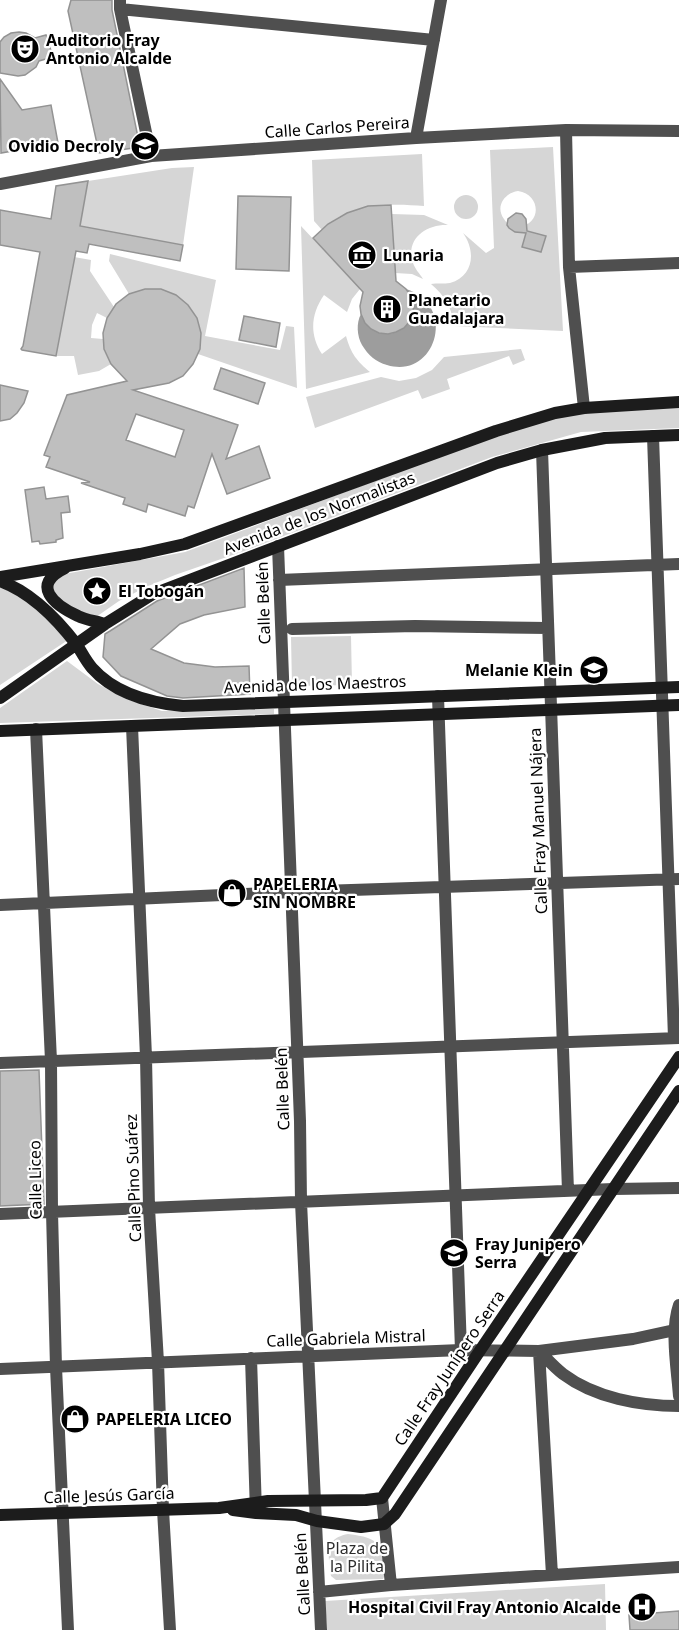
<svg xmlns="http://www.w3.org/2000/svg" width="679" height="1630" font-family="'Noto Sans',sans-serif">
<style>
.green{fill:#d6d6d6;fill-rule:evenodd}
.water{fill:#9d9d9d}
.building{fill:#bfbfbf;stroke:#939393;stroke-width:1.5;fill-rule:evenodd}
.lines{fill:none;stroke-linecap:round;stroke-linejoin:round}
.street{stroke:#4f4f4f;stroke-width:12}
.secondary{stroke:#1c1c1c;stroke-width:12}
.labels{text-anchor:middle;stroke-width:4.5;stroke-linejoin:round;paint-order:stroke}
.poi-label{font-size:16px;font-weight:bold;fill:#000;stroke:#fff;text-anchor:start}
.street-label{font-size:16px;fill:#000;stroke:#fff}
.park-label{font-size:16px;fill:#2d2d2d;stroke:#fff}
</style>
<rect width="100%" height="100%" fill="#fff"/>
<path class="green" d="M553,147L563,331L454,326C452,308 445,296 431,284C437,283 444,284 450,283C474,276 476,251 463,233L486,253L494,248L490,150ZM518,191C543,195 541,228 516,226C510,225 507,224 504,219C495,207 504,193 518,191Z
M422,154L424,206C389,203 348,203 322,230L314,221L312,160Z
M194,167L183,245L80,226L88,181L172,168Z
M454 207a12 12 0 1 1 24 0a12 12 0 1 1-24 0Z
M392,214L424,215L448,225C426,224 405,239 413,263C415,269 420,274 423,279L412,274L395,273Z
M301,226L360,289L352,299L347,312L324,295C311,314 309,334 322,354L346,336C351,354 357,361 370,372L306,389Z
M110,254L216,280L205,336L280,350L286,326L294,327L297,388L198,354L197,318L188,305L176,295L161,289L129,294L109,261Z
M74,257L91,260L90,271L114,307L107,318L97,313L92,325L91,338L103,339L104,350L111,364L99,371L78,375L74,356H56Z
M521,349L525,360L513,365L509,356L447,379L450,389L422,399L418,390L315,428L306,397L381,377L399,381L416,378L432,370L444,357Z
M679,407V428L581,432L492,457L247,550L175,575L146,587L119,601L96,617L76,610L56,596L52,584L59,575L185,552L497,435L554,418L579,413Z
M0,587L25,598L68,640L0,685Z
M351,636L352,685L292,686L291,637Z
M67,661L98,684L126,699L162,711L274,709V714L0,723V708Z
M348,1534C381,1538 381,1544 385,1575L383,1579L336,1580L331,1576C329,1556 322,1539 348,1534Z
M605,1584L606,1630H327L325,1601Z"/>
<path class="water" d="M406,289C458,305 436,380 387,365C376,362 368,355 362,345C357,336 356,323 361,314C365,322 367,323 374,327C378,329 383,333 387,334C391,334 397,332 400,330C416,320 416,303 406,289Z"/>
<path class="building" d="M71,0H112V10L140,147L99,153L68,11Z
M19,32L26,33L35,38L46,35L53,57L39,61L36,67L25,75L18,76L0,73V42L4,37L11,33Z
M0,79L22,110L51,105L58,143L1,153Z
M88,181L80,226L183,245L180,261L89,244L87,253L76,251L56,356L22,350L21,349L23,346L40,252L0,245V210L51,219L56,186Z
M238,196L291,197L289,271L236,269Z
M391,205L396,281L406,289L411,296L414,304L413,313L410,321L404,328L396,332L388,334L379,333L371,329L365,323L361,314L360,306L363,292L313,238L328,224L347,213L368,206Z
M516,213L522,214L526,219L527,231L546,236L541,252L522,247L526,233L515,232L509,228L507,225L508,219Z
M145,289H161L176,295L188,305L197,318L201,333L200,349L193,364L183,376L169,383L133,390L238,425L226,459L259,446L270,478L227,494L212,454L194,508L188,506L185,516L148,504L146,512L123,504L125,498L81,483L90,482L46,467L50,457L44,455L67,395L127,381L111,364L104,349L103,333L107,318L116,304L129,294ZM136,414L184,430L175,457L126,440Z
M244,316L280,323L276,347L239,340Z
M221,368L265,383L258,404L214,389Z
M0,385L28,391L24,403L17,413L10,419L0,421Z
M44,487L46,499L68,496L70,512L61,513L63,538L56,540V542L40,544L39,541L32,542L25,490Z
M244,568L245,607L204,615L180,624L151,649L184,663L215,667L249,666L250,694L183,698L167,696L121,676L103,657L105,634L110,631L157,601Z
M39,1070L44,1204L0,1206V1071Z
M679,1611V1630H630L629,1615Z"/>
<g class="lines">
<path class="street" d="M120,0V9L151,156
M120,9L434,40
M566,130L569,267L584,408
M416,138L441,0
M0,184L151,156L416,138L566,130L679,131
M569,267L679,263
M653,436L674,1038
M542,450L568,1191
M278,546L300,1121L301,1202L321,1630
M279,580L679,564
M292,629L415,626L548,628
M438,696L461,1350
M132,726L146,1057L149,1208L158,1362L163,1510L170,1630
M36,729L51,1061L52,1212L56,1367L68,1630
M0,905L291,892L679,879
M0,1063L679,1038
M0,1214L613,1189L679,1188
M679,1305C670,1331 677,1368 679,1396
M539,1351L552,1575
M539,1351C547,1359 554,1367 563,1374C595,1398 640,1406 679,1406
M251,1358L256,1512
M0,1369L461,1350L539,1351L633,1339L679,1329
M382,1498L391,1585
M319,1592L391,1585L679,1567"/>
<path class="secondary" d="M65,568C30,585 54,605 78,616C86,620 96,621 105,624
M0,577L140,554L185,544L496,431L555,413L584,408L679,402
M0,581C31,592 57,619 77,645C82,653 86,661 92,668C115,694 150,703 183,706L679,687
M0,698L105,624L153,594L497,463L542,450L605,438L679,435
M0,731L679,705
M233,1510L256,1513L296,1515L317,1521L361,1527L384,1524L395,1514L679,1091
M0,1515L219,1508L268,1501L366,1500L382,1498L481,1349L679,1057"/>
</g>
<defs>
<g id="theatre-disc" transform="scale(1.5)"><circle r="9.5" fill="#000" stroke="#fff"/><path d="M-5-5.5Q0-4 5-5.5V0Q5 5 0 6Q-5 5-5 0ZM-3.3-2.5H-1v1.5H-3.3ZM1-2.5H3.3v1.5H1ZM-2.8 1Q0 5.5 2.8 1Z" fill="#fff"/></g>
<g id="school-disc" transform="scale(1.5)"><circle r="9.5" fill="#000" stroke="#fff"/><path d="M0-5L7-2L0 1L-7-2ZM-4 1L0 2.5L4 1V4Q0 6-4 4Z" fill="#fff"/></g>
<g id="museum-disc" transform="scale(1.5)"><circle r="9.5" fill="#000" stroke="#fff"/><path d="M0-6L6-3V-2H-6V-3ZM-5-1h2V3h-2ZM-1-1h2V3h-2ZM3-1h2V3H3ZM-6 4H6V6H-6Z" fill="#fff"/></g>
<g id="building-disc" transform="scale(1.5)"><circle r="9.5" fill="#000" stroke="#fff"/><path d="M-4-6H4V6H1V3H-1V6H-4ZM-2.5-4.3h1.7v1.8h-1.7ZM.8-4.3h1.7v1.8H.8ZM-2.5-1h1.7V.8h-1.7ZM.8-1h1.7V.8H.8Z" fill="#fff"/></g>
<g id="sight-disc" transform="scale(1.5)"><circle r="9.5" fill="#000" stroke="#fff"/><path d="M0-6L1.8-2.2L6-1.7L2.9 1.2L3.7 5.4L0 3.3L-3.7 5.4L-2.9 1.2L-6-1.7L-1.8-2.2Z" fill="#fff"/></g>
<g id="shop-disc" transform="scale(1.5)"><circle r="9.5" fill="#000" stroke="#fff"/><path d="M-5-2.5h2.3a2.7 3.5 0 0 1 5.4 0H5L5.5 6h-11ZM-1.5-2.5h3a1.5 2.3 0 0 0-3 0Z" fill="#fff"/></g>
<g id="hospital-disc" transform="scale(1.5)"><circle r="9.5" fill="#000" stroke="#fff"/><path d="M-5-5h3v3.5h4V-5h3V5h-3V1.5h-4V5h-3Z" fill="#fff"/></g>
</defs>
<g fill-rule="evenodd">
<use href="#theatre-disc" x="25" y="49"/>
<use href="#school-disc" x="145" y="146"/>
<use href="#museum-disc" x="362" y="255"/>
<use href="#building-disc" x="387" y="309"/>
<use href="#sight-disc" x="97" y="591"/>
<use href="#school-disc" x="594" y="670"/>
<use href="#shop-disc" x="232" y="893"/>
<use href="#school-disc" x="454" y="1253"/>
<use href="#shop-disc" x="75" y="1419"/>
<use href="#hospital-disc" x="642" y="1607"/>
</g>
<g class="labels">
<g class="poi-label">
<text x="46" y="46">Auditorio Fray<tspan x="46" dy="18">Antonio Alcalde</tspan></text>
<text x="124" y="152" text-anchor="end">Ovidio Decroly</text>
<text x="383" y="261">Lunaria</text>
<text x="408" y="306">Planetario<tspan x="408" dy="18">Guadalajara</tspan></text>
<text x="118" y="597">El Tobogán</text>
<text x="573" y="676" text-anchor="end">Melanie Klein</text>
<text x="253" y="890">PAPELERIA<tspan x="253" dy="18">SIN NOMBRE</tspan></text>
<text x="475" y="1250">Fray Junipero<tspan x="475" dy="18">Serra</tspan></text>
<text x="96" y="1425">PAPELERIA LICEO</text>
<text x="621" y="1613" text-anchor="end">Hospital Civil Fray Antonio Alcalde</text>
</g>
<g class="street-label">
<text transform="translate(337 127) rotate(-4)" y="6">Calle Carlos Pereira</text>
<text transform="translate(319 513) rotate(-21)" y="6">Avenida de los Normalistas</text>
<text transform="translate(263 603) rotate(-92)" y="6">Calle Belén</text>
<text transform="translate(315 684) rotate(-2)" y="6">Avenida de los Maestros</text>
<text transform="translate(538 821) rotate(-92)" y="6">Calle Fray Manuel Nájera</text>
<text transform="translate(282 1089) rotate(-92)" y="6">Calle Belén</text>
<text transform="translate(133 1178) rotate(-92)" y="6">Calle Pino Suárez</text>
<text transform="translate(35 1180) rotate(-91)" y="6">Calle Liceo</text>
<text transform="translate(346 1338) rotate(-2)" y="6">Calle Gabriela Mistral</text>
<text transform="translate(449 1368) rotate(-56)" y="6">Calle Fray Junípero Serra</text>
<text transform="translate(109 1495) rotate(-2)" y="6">Calle Jesús García</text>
<text transform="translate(302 1574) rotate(-93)" y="6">Calle Belén</text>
</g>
<g class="park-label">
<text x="357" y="1554">Plaza de<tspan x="357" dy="18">la Pilita</tspan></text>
</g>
</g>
</svg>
